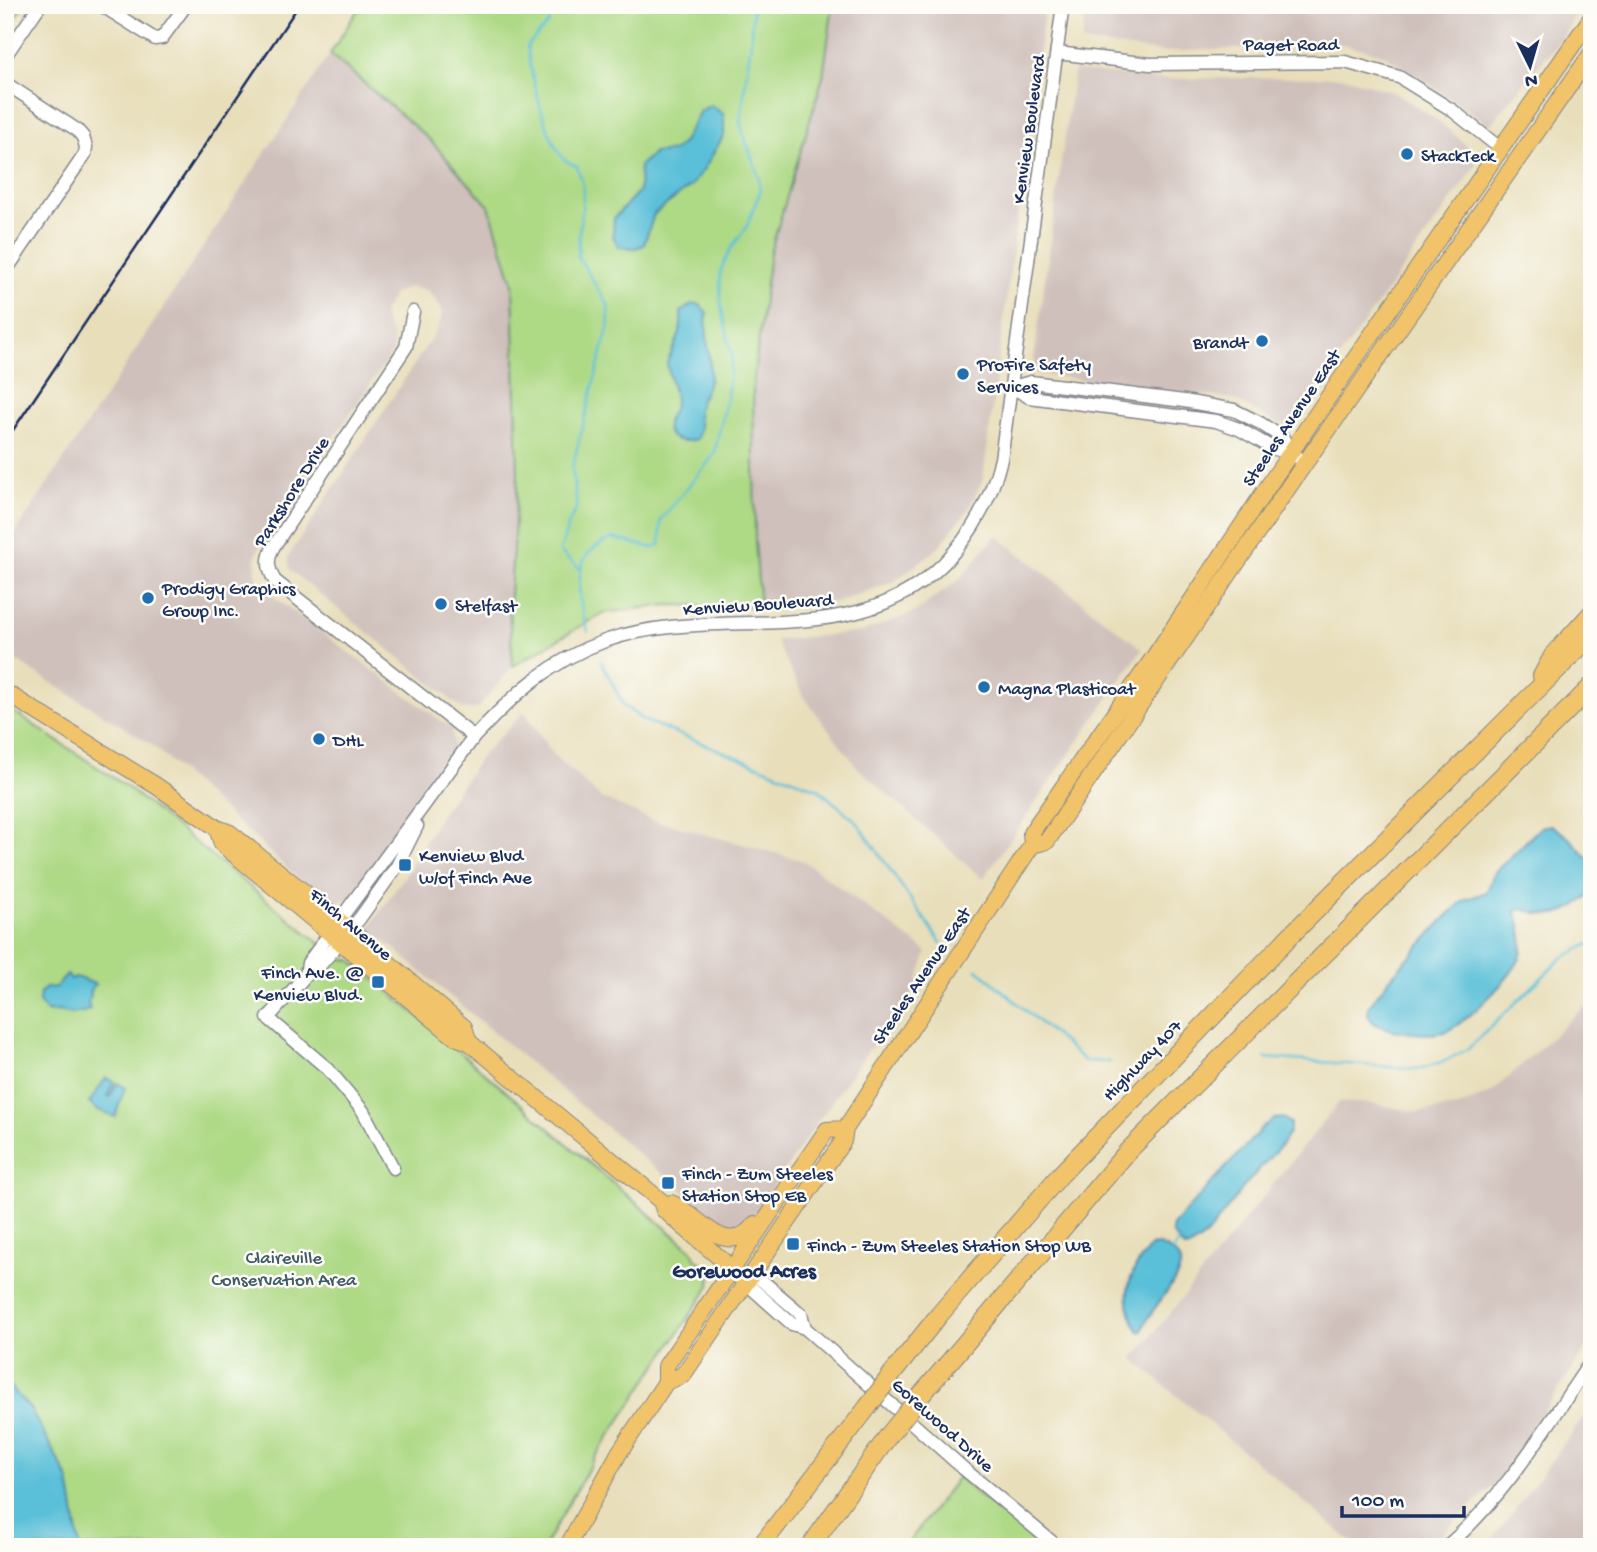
<svg xmlns="http://www.w3.org/2000/svg" width="1597" height="1552" font-family="'Gochi Hand',sans-serif">
<style>
.industrial{fill:#cfc0bb}
.green{fill:#aed985;stroke:#648472;stroke-width:2}
.water{fill:#5abfd8;stroke:#3a779b;stroke-width:2}
.lines{fill:none;stroke-linecap:round;stroke-linejoin:round}
.stream{stroke:#5abfd8;stroke-width:2.5}
.minor-casing{stroke:#82868c;stroke-width:15}
.major-casing{stroke:#82868c;stroke-width:18}
.highway-casing{stroke:#82868c;stroke-width:20}
.minor{stroke:#fff;stroke-width:12}
.major{stroke:#f1c36a;stroke-width:16}
.highway{stroke:#f1c36a;stroke-width:18}
.rail{stroke:#1b2f5e;stroke-width:2.5}
.highway-bridge-casing{stroke:#82868c;stroke-width:20;stroke-linecap:butt}
.highway-bridge{stroke:#f1c36a;stroke-width:18}
.poi-dot{fill:#1f6fb2;stroke:#fdfcf7;stroke-width:2.5}
.labels{text-anchor:middle;stroke-width:5;stroke-linejoin:round;paint-order:stroke}
.street-label{font-size:19px;fill:#1b2f5e;stroke:#fdfcf7}
.poi-label{font-size:19px;fill:#1b2f5e;stroke:#fdfcf7;text-anchor:start}
.park-label{font-size:19px;fill:#405a68;stroke:#fdfcf7}
.neighbourhood-label{font-size:21px;font-weight:bold;fill:#1b2f5e;stroke:#fdfcf7}
</style>
<rect width="100%" height="100%" fill="#fdfcf7"/>
<filter id="ink" filterUnits="userSpaceOnUse"><feTurbulence type="fractalNoise" baseFrequency=".0143" numOctaves="2"/><feDisplacementMap in="SourceGraphic" scale="14" xChannelSelector="R" yChannelSelector="G"/><feConvolveMatrix kernelMatrix="1 2 1 2 8 2 1 2 1" color-interpolation-filters="sRGB"/></filter>
<filter id="wash" filterUnits="userSpaceOnUse"><feTurbulence type="fractalNoise" baseFrequency=".00686" numOctaves="4" result="noise"/><feDisplacementMap in="SourceGraphic" scale="28" xChannelSelector="R" yChannelSelector="G"/><feGaussianBlur stdDeviation="1.57" result="paint"/><feColorMatrix in="noise" values="0 0 0 0 0 0 0 0 0 0 0 0 0 0 0 0 0 1.4 0 .05"/><feComposite in="paint" operator="in"/></filter>
<g filter="url(#wash)">
<rect width="100%" height="100%" fill="#e8deba"/>
<path class="industrial" d="M833,5H1045L983,479L970,507L938,548L895,581L837,602L760,607L755,540L753,383L770,253L823,77Z
M1086,5H1582L1560,40L1490,125L1383,54L1342,44L1163,52L1082,42Z
M330,54L429,139L489,206L513,283L518,474L509,609L513,666L477,709H463L290,570L288,557L438,328L442,315L440,305L428,291L410,287L393,294L384,311V320L393,337V351L259,548L255,558L257,579L263,589L452,729L454,755L347,900L333,904L321,899L151,744L5,654V549Z
M1074,70L1151,79L1345,77L1396,93L1441,123L1474,152L1476,165L1293,423L1280,425L1233,399L1038,374L1033,366Z
M996,535L1142,649L983,879L858,768L806,700L775,640L862,632L915,612L960,579Z
M524,712L553,754L601,798L649,819L804,861L927,952L919,975L918,985L851,1074L748,1223L738,1229H728L369,928L407,873L443,811L483,754Z
M1592,1000V1339L1498,1481L1428,1547H1358L1133,1359L1339,1102L1374,1104L1417,1112L1457,1107L1491,1093Z
M1592,1405V1547H1487L1575,1429Z"/>
<path class="green" d="M5,5H24L5,32Z
M361,5H833L823,77L770,253L753,383L755,540L760,607L667,605L603,613L513,666L509,609L518,474L513,283L489,206L429,139L330,54Z
M5,706L127,787L338,958L351,960C466,1055 577,1154 692,1250L695,1258L711,1271L710,1286L594,1459L544,1547H5Z
M958,1477L1041,1547H905Z"/>
<path class="water" d="M711,105L724,115V135L704,169L692,185L654,214L644,245L636,248L619,247L613,236L614,218L639,191L640,165L654,153L674,151L683,142L700,111Z
M692,304H699L707,313C704,334 711,353 710,375C710,388 698,399 698,411C698,424 702,425 697,439C682,444 662,440 668,419C670,414 675,409 675,403C676,393 668,375 667,363C675,342 683,337 681,312Z
M1551,825L1567,836L1592,862L1590,895C1574,908 1559,918 1537,913C1528,911 1525,908 1515,911C1521,923 1525,945 1520,958C1510,979 1468,1021 1447,1031C1432,1037 1385,1032 1373,1022C1368,1017 1368,1013 1368,1007L1392,976L1445,918L1464,900L1487,892L1494,873L1541,827Z
M67,975L71,979L76,977L95,984L89,993L91,995L88,1002L90,1010L73,1014L59,1011L47,1012L39,1002L40,993L46,988L56,987Z
M106,1078L114,1082L108,1096L110,1097L117,1083L125,1087L115,1117L98,1110L89,1103Z
M1283,1118L1290,1123V1131L1283,1143L1246,1184L1206,1236L1189,1248H1184L1172,1233L1173,1225L1264,1126L1274,1119Z
M1159,1245C1166,1248 1179,1254 1180,1263C1183,1279 1148,1310 1142,1331L1139,1332C1118,1298 1128,1273 1151,1246Z
M5,1381L31,1410L69,1480L80,1547H5Z"/>
<g class="lines">
<path class="stream" d="M555,5L548,24L527,46C531,75 545,136 563,158C566,162 572,164 577,167L583,184V202L579,234L578,257L608,305L609,325L572,468L577,507L568,525L560,552L580,569
M588,631C580,610 572,567 592,550C597,545 605,542 612,538L653,548L660,545L661,520L714,455L727,397L732,357L721,305L720,272L730,250L746,228L760,192L759,178L740,124L751,41L753,5
M601,661L624,706L643,720L818,789L857,822L941,943
M977,969L1085,1061L1110,1062
M1265,1058L1419,1069L1445,1061L1468,1049L1562,958L1592,943
M1171,1254L1179,1242"/>
</g>
</g>
<g filter="url(#ink)">
<g class="lines">
<g class="minor-casing">
<path id="minor" d="M101,5L155,39L162,38L186,5
M1057,53L1150,64L1345,62L1399,77L1452,110L1501,149
M5,56L40,5
M5,83L77,130L83,137L86,147L85,154L5,272
M413,312L406,347L274,546C267,558 267,568 275,581L474,737
M1012,387L1029,397L1216,421L1239,429L1274,449L1290,452L1297,457
M1012,387L1031,382L1184,401L1234,410L1260,423L1283,438L1290,452
M306,975L308,963L474,737C512,696 551,660 605,641C720,600 864,660 954,552C978,524 992,495 1001,459L1063,5
M393,1168L363,1111L328,1069L268,1018L306,975L316,970L360,918L397,866L417,826
M753,1273L801,1314L805,1328
M746,1283L792,1324L805,1328L964,1469L1058,1547
M1446,1547C1506,1496 1547,1425 1592,1360"/>
</g>
<g class="major-casing">
<path id="major" d="M5,692L158,787L217,828L230,833L329,912L464,1027L469,1042
M217,828L222,844L455,1037L469,1042L661,1201L664,1210L721,1259L746,1283
M1032,845L1047,841L1305,463L1592,53
M671,1203C698,1212 725,1263 755,1224
M666,1382L683,1375L843,1141L845,1129L1032,845L1031,833L1154,657L1307,428L1592,17
M567,1547L619,1453L666,1382V1366L827,1130L845,1129"/>
</g>
<g class="highway-casing">
<path id="highway" d="M1542,676L1553,656L1592,613
M892,1374L939,1315L1061,1174L1289,937L1592,635
M923,1393L1128,1151L1592,686
M760,1547L867,1408
M810,1547L889,1435"/>
</g>
<use href="#minor" class="minor"/>
<use href="#major" class="major"/>
<use href="#highway" class="highway"/>
<path class="rail" d="M5,442L299,5"/>
<g class="highway-bridge-casing">
<path id="highway-bridge" d="M867,1408L892,1374
M889,1435L923,1393"/>
</g>
<use href="#highway-bridge" class="highway-bridge"/>
</g>
</g>
<g class="poi-dot">
<circle cx="1407" cy="154" r="7"/>
<circle cx="1262" cy="341" r="7"/>
<circle cx="963" cy="374" r="7"/>
<circle cx="148" cy="598" r="7"/>
<circle cx="441" cy="604" r="7"/>
<circle cx="984" cy="687" r="7"/>
<circle cx="319" cy="739" r="7"/>
<rect x="398" y="858" width="14" height="14" rx="3.5"/>
<rect x="371" y="975" width="14" height="14" rx="3.5"/>
<rect x="661" y="1176" width="14" height="14" rx="3.5"/>
<rect x="786" y="1237" width="14" height="14" rx="3.5"/>
</g>
<g class="labels">
<g class="street-label">
<text x="1291" y="50">Paget Road</text>
<text transform="translate(1027 129) rotate(-82)" y="7">Kenview Boulevard</text>
<text transform="translate(1290 417) rotate(-56)" y="7">Steeles Avenue East</text>
<text transform="translate(290 491) rotate(-58)" y="7">Parkshore Drive</text>
<text transform="translate(758 603) rotate(-4)" y="7">Kenview Boulevard</text>
<text transform="translate(352 923) rotate(40)" y="7">Finch Avenue</text>
<text transform="translate(920 975) rotate(-56)" y="7">Steeles Avenue East</text>
<text transform="translate(1141 1059) rotate(-46)" y="7">Highway 407</text>
<text transform="translate(944 1424) rotate(42)" y="7">Gorewood Drive</text>
</g>
<g class="poi-label">
<text x="1421" y="161">StackTeck</text>
<text x="1248" y="348" text-anchor="end">Brandt</text>
<text x="977" y="370">ProFire Safety<tspan x="977" dy="22">Services</tspan></text>
<text x="162" y="594">Prodigy Graphics<tspan x="162" dy="22">Group Inc.</tspan></text>
<text x="455" y="611">Stelfast</text>
<text x="998" y="694">Magna Plasticoat</text>
<text x="333" y="746">DHL</text>
<text x="419" y="861">Kenview Blvd<tspan x="419" dy="22">w/of Finch Ave</tspan></text>
<text x="364" y="978" text-anchor="end">Finch Ave. @<tspan x="364" dy="22">Kenview Blvd.</tspan></text>
<text x="682" y="1179">Finch - Zum Steeles<tspan x="682" dy="22">Station Stop EB</tspan></text>
<text x="807" y="1251">Finch - Zum Steeles Station Stop WB</text>
</g>
<g class="park-label">
<text x="284" y="1263">Claireville<tspan x="284" dy="22">Conservation Area</tspan></text>
</g>
<g class="neighbourhood-label">
<text x="744" y="1277">Gorewood Acres</text>
</g>
</g>
<rect width="1597" height="1552" fill="none" stroke="#fdfcf7" stroke-width="28"/>
<g transform="translate(1530 66) rotate(175)" stroke="#fdfcf7" stroke-width="5" paint-order="stroke">
<path d="M0-5L12 26L0 18L-12 26Z" fill="#1b2f5e"/>
<text y="-10" font-size="19" font-weight="bold" text-anchor="middle" fill="#1b2f5e">N</text>
</g>
<path d="M1342 1506v10h122v-10" fill="none" stroke="#1b2f5e" stroke-width="3.5"/>
<text x="1352" y="1506" font-size="21" fill="#1b2f5e" stroke="#fdfcf7" stroke-width="5" paint-order="stroke">100 m</text>
</svg>
